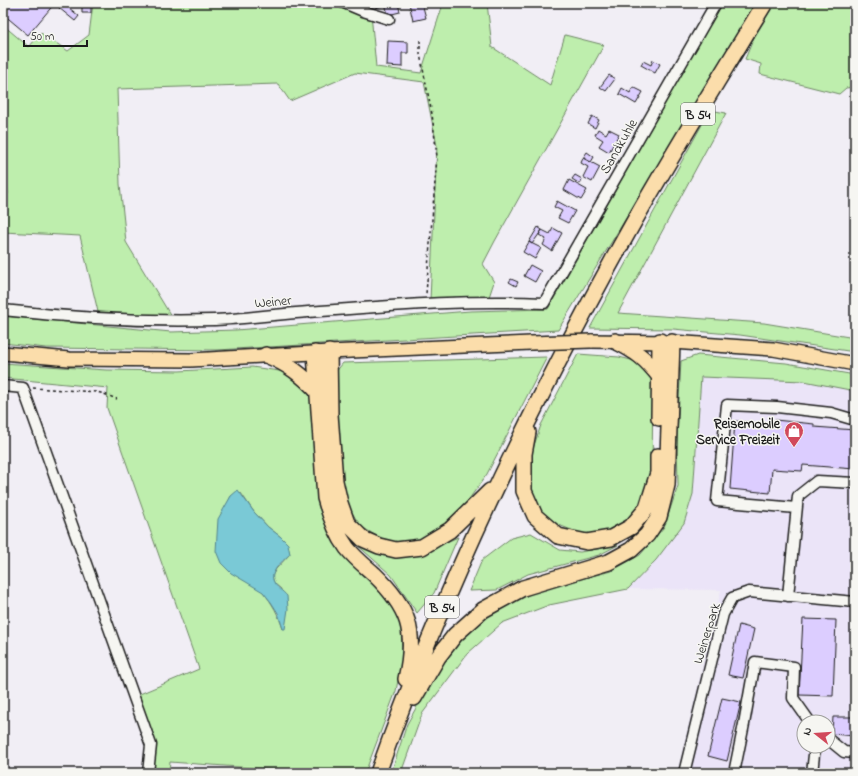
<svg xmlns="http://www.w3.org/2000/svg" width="858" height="776" font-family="'Indie Flower',sans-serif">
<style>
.built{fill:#ebe4f8;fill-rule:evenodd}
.green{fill:#beeead;stroke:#6d8564;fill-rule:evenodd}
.water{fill:#7ac9d6;stroke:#54848c}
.building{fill:#dccdff;stroke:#1c1c1c}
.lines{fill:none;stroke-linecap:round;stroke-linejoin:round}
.minor-casing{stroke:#1c1c1c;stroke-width:13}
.major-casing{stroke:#1c1c1c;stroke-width:16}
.highway-casing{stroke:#1c1c1c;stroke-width:18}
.path{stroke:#1c1c1c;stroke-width:1.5;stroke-dasharray:3 3;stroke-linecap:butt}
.minor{stroke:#f6f6f2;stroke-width:10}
.major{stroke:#fbddab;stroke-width:13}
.highway{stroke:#fbddab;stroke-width:15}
.major-bridge-casing{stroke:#1c1c1c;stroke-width:16;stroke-linecap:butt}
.major-bridge{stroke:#fbddab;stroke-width:13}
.labels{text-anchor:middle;stroke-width:3;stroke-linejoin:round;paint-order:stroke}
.shield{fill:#f6f6f2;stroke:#5d5d5c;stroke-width:1}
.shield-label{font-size:13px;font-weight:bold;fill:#1c1c1c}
.street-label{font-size:14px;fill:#1c1c1c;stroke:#f6f6f2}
.poi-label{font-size:14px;font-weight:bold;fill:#1c1c1c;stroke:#f6f6f2;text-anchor:end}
</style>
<rect width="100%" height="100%" fill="#f1eef5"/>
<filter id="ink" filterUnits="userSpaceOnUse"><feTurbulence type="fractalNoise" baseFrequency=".025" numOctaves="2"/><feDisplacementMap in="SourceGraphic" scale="8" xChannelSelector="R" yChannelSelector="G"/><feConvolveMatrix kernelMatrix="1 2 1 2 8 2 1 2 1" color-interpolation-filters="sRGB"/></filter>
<g filter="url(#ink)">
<path class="built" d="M701,376L804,381L855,391V773H677L721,590L628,589L656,560L693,494ZM804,722H828V746H804Z"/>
<path class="green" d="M93,3H370L376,67L421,73L442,7L441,3H487L492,47L550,85L565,35L604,45L495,241L483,264L494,282L489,297L430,300L437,146L424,82L355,73L290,101L278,84L117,89L120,184L126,242L171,316H99L80,236L3,232V195L8,194L3,137V25L29,47L41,33L68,51L89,35Z
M722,3H757L558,330L217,350L46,348L3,343V316L171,332L236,330L470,311L548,309Z
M775,3H855V87L846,88L839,94L760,74L761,64L745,59L755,35Z
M710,110L726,113L618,313L764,323L855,338V352L740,335L673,329L590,328Z
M578,354L619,357L639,362L653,376L652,475L644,504L621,526L603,533L581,534L559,525L542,513L531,492V454L541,425Z
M698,355L786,363L855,375V391L804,381L701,377L693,494L684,523L656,560L628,589L549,605L502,623L467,654L422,714L401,773H391L407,724L438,669L467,634L498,608L542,589L611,571L640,555L664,527L678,486L677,439L681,361Z
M547,357L487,474L459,513L447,527L416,546L385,541L360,526L346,502L341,464L335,373L343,363Z
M3,363L106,370L179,371L252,367L293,373L313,398L319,497L383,589L401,624L402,658L396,691L365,773H321L170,762L169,773H145L147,751L135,696L199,669L107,408L108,388L3,378ZM241,493L254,512L268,527L281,537L290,554L276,569L272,576L274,583L281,589L283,629C278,614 273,604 263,592L226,507L231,496Z
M531,533L560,550L580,552L618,545L599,555L528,574L497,590L469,591L482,560L511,538Z
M458,537L434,593L417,613L391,575L355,543L391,556L417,555Z"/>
<path class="water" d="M238,490L254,512L268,527L281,537L288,544L290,554C284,560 268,572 274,582C275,586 284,592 287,596L288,609L285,629H283L278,613L271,602L263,592L231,573L221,563L216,551L218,519L231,496Z"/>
<path class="building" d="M3,3H55L28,35L3,14Z
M63,3L79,16L75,21L59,8Z
M82,3H91V13H82Z
M375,3H385V5L376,8Z
M385,3H398L400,12L388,15Z
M409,3H422L426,18L413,21Z
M388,41L408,42V53H402V67L387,66Z
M653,60L660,64L655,73L641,65L643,61L651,65Z
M609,75L615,79L606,91L600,87Z
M633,87L643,92L636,104L619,94L622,88L630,93Z
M592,116L599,120L595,128L588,124Z
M598,129L606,134L609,129L619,134L609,152L599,146L603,140L595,135Z
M587,152L594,157L591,162L583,158Z
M583,158L600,167L592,182L583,177L588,167L581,163Z
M575,175L582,179L580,184L572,179Z
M569,180L587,190L581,200L564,190Z
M557,201L575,211L568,223L558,218L562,211L554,207Z
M538,227L542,230L532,244L529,242Z
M553,228L562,233L552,251L543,245L546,239L539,235L542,230L550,234Z
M529,242L541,248L535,259L523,252Z
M530,265L541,271L535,282L524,276Z
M511,279L518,282L516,286L509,282Z
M775,420L814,424V427L855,430V469L803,465L802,471L772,469L770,493L730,489L735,421L775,424Z
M803,619L836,620L833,696L799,695Z
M739,625L754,629L743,678L728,675Z
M722,698L741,702L727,761L708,756Z
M833,717H855V736L832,734Z"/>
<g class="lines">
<g class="minor-casing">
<path id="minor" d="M344,3L363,11L389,19
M3,310C74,318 144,322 215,320C242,319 269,315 296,313C379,307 462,299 544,303L716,3
M3,386L23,388L151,745L148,773
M796,508L717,501L727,405L777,407L831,413L855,420
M788,596L798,496L817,481L855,483
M828,739L844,752L855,753
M684,773L723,614L732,598L749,592L855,602
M734,773L744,724L755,662L794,667L793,698L810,722
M812,773L815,746"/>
</g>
<g class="major-casing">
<path id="major" d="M591,341L672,342L773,349L855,364
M3,353L69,359L191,360L329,352L531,343"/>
</g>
<g class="highway-casing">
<path id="highway" d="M615,341C637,352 645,358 660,377
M329,352L330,414L335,481L340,503L347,523L363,539L379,546L396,550L422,547L450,530L490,491
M315,353L325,498C330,516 336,533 347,548C355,558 365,566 374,574C409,608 417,631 406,679
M266,355C288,364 303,375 319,393
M659,418L660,341
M528,432L524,454V491L535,516L558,536L587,542L611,538L631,527L647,508L658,473V456
M414,698L438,657L455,635L483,610L523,588L609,562L631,550L647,535L659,517L667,485L672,342
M378,773C445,583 533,402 631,227C674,151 720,77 765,3"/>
</g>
<path class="path" d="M420,40V54L432,114L437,157L426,294
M33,388L97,392L104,394L117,399"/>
<use href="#minor" class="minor"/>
<use href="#major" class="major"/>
<use href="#highway" class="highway"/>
<g class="major-bridge-casing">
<path id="major-bridge" d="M531,343L591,341"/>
</g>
<use href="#major-bridge" class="major-bridge"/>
</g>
</g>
<defs>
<g id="shop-pin" transform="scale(1)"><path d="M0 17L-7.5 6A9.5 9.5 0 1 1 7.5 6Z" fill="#d1495b" stroke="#f6f6f2"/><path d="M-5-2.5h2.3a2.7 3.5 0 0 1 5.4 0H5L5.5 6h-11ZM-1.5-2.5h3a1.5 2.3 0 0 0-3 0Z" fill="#fff"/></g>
</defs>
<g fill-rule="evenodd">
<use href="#shop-pin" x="794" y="431"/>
</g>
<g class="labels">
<g class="shield">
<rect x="681" y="103" width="34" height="22" rx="3"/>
<rect x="425" y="596" width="34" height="22" rx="3"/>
</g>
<g class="shield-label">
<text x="698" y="119">B 54</text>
<text x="442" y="612">B 54</text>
</g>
<g class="street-label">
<text transform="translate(618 146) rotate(-60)" y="5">Sandkuhle</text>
<text transform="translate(273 301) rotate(-5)" y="5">Weiner</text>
<text transform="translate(706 633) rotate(-73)" y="5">Weinerpark</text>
</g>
<g class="poi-label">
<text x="780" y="428">Reisemobile<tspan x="780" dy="16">Service Freizeit</tspan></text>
</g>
</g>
<rect width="858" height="776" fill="none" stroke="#f6f6f2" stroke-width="16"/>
<rect x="8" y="8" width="842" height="760" fill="none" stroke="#1c1c1c" stroke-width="1.5" filter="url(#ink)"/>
<g transform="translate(816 734) rotate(287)"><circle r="19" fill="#f6f6f2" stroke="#9f9f9c"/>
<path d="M0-3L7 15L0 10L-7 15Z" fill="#d1495b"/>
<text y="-6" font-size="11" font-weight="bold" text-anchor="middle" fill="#1c1c1c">N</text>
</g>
<path d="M24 40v6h63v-6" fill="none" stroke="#1c1c1c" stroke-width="2"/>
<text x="30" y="40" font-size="12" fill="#1c1c1c" stroke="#f6f6f2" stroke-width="3" paint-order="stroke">50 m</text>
</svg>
